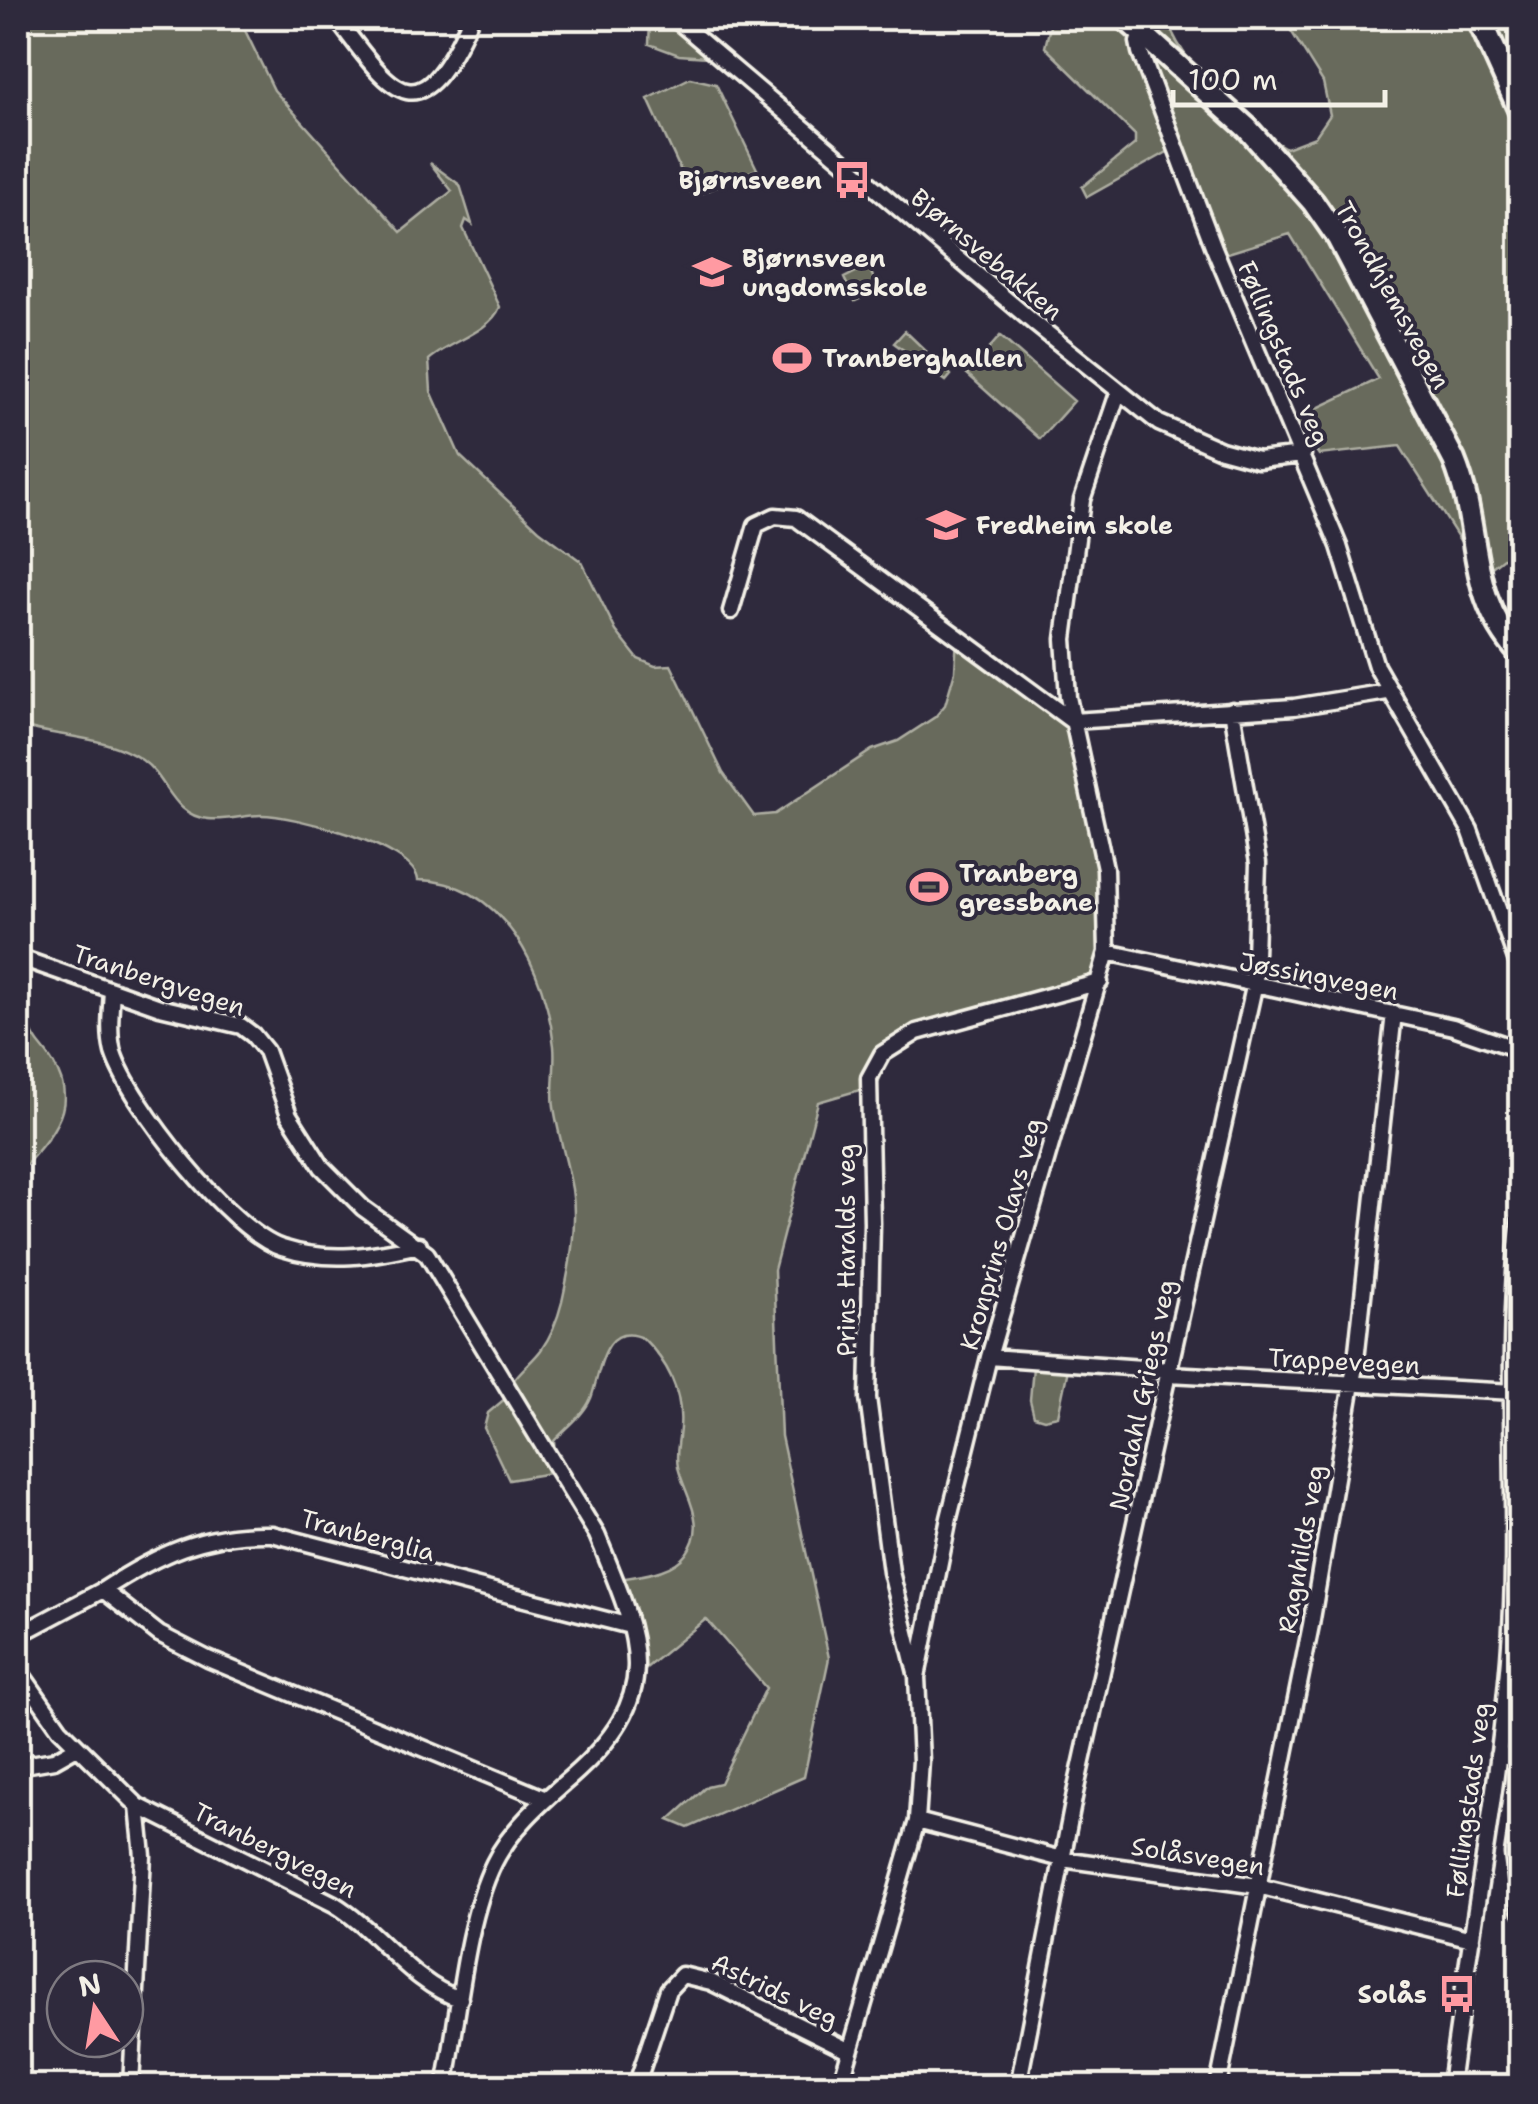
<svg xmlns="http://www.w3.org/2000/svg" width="1538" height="2104" font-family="'Shantell Sans',sans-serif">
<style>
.green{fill:#686b5c;stroke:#aeaea2;stroke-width:2.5}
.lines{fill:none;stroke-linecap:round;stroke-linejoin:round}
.minor-casing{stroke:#f4f1e8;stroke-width:21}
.secondary-casing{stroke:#f4f1e8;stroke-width:28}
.trunk-casing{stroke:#f4f1e8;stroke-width:30}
.minor{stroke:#2f2a3d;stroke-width:14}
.secondary{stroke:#2f2a3d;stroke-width:20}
.trunk{stroke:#2f2a3d;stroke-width:22}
.labels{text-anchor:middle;stroke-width:8;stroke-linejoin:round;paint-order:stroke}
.poi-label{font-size:25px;font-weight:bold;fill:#f4f1e8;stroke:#2f2a3d;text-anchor:start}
.street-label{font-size:25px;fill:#f4f1e8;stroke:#2f2a3d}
</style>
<rect width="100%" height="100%" fill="#2f2a3d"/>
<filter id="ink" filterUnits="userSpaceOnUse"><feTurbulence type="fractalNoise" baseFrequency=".01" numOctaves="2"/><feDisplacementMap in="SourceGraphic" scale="20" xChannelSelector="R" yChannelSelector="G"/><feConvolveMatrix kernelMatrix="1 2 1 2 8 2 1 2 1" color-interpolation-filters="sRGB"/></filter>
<g filter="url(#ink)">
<path class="green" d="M18,18H239L274,90L401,232L452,191L430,163L460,185L472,224L466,220L463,228L500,307C490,332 449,342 429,360L431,391L460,456L539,530L582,562L616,631L638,659L655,666L671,665L723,773L754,816L775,814L872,750L898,741L935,717L945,705L955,671L957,636L1062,711L1098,837L1111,949L1079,989L894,1045L877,1085L818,1102L774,1270L781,1436L829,1658L804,1777L688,1828L669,1820L707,1786L720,1783L766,1688L706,1619L645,1669L629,1666L615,1580C638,1575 671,1574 686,1554C709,1523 685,1497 678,1467C675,1454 679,1442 680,1428C683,1393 668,1363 644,1339C602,1318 600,1376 591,1398C584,1415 566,1428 554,1441L556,1472L509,1480L484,1428L488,1413L506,1398C507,1380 530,1365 541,1350C551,1336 558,1318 562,1302C570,1266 578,1225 572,1189C567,1161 558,1134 554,1107C551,1087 556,1066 554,1046C546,971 503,881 418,880C414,846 293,815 261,815C244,815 225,821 208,819C172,816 168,778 142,760C106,735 58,738 18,725Z
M664,18L709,54L707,57L679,55L649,44L650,23Z
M1052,18H1168C1173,57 1251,130 1286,148L1315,137L1330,115L1323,82L1283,18H1520V560L1503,558L1482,575L1400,446L1319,455L1294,419L1379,379L1290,234L1215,257L1171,150L1087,197L1082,187L1135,144V135L1045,47Z
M690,78L716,84L757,169L693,197L648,99Z
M868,266L879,290L855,301L844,278Z
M905,331L951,375L946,381L894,343Z
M1000,336L1074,401L1040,439L967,374Z
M18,1014C31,1021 30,1034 40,1045C87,1100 57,1129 18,1174Z
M1033,1367L1068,1369L1058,1416L1044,1419L1034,1416L1030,1400Z"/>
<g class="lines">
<g class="minor-casing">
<path id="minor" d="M336,18C397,100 420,131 471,18
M674,18L1033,322L1159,423L1221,450L1258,460L1303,455
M1144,36L1138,42L1140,52L1214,248L1339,546L1376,666L1470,830L1520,970
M731,611L756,525L775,516L796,518L1072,721
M1072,721L1294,707L1387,692
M1107,952L1453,1027L1520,1050
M18,957L160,1007L241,1026L253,1035L266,1051L289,1115L322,1167L363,1208L427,1254L597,1535C641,1641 666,1694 570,1778C542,1802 510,1830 494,1863C465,1921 458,2022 445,2086
M112,990C111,1010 108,1032 113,1052C129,1103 231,1232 282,1248C329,1263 372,1256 419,1245
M989,1357L1170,1370
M1169,1374L1515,1392
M103,1590C158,1554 204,1532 272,1534L630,1626
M18,1635L103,1590L159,1634L208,1659L546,1799
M18,1669L60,1729L138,1806L334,1904C378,1931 412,1984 460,1999
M916,1673L891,1572L868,1398L872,1223L869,1078L882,1054L917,1032L1100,982
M1498,1755L1520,1759
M18,1766L54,1760L77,1747
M1520,1808L1513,1854L1520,1910
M917,1821L1062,1859L1258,1886L1472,1939
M131,2086L143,1856L138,1806
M636,2086L668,1990L682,1975L711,1982L850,2051
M840,2086L917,1821L921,1761L917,1677L949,1518L989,1357L1107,952L1105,868L1068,697L1064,639L1082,500L1118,393
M1018,2086L1075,1793L1254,987L1258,863L1232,710
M1218,2086L1311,1625L1356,1360L1394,1013
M1450,2086C1468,1944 1497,1802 1509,1658C1521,1512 1502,1364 1520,1219"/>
</g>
<g class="secondary-casing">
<path id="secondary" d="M1125,18L1247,128L1313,202L1338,238L1454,460C1483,531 1464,592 1520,654"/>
</g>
<g class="trunk-casing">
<path id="trunk" d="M1479,18L1520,109"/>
</g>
<use href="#minor" class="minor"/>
<use href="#secondary" class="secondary"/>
<use href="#trunk" class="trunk"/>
</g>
</g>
<defs>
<g id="bus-bare" transform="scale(3)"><path d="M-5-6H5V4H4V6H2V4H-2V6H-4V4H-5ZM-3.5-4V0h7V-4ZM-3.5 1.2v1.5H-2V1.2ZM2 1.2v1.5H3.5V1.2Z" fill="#ff9aa2" stroke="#2f2a3d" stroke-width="2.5" paint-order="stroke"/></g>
<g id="school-bare" transform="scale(3)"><path d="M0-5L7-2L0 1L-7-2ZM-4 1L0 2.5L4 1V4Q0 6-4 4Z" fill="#ff9aa2" stroke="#2f2a3d" stroke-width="2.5" paint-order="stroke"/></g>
<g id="stadium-bare" transform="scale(3)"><path d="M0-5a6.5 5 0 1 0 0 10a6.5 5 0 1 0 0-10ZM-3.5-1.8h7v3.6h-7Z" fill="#ff9aa2" stroke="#2f2a3d" stroke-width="2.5" paint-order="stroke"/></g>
</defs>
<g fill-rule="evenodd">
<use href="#bus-bare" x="852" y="180"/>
<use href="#school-bare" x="712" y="272"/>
<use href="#stadium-bare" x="792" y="358"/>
<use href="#school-bare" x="946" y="525"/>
<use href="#stadium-bare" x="929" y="887"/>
<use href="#bus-bare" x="1457" y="1994"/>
</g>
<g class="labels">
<g class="poi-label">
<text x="822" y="189" text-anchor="end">Bjørnsveen</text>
<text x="742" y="267">Bjørnsveen<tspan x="742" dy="29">ungdomsskole</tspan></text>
<text x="822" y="367">Tranberghallen</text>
<text x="976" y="534">Fredheim skole</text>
<text x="959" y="882">Tranberg<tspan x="959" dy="29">gressbane</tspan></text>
<text x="1427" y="2003" text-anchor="end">Solås</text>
</g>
<g class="street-label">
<text transform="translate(987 254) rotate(40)" y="9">Bjørnsvebakken</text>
<text transform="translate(1393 295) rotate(61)" y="9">Trondhjemsvegen</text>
<text transform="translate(1284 353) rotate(67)" y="9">Føllingstads veg</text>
<text transform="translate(1319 976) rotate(11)" y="9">Jøssingvegen</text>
<text transform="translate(159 980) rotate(18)" y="9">Tranbergvegen</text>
<text transform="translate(1001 1234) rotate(-74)" y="9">Kronprins Olavs veg</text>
<text transform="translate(846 1250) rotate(-90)" y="9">Prins Haralds veg</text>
<text transform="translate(1344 1361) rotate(3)" y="9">Trappevegen</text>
<text transform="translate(1142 1395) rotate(-78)" y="9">Nordahl Griegs veg</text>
<text transform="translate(368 1535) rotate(15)" y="9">Tranberglia</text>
<text transform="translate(1301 1549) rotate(-80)" y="9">Ragnhilds veg</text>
<text transform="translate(1468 1800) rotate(-82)" y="9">Føllingstads veg</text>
<text transform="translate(275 1850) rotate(27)" y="9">Tranbergvegen</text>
<text transform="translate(1198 1856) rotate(9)" y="9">Solåsvegen</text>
<text transform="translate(775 1990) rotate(26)" y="9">Astrids veg</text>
</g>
</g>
<rect width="1538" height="2104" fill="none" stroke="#2f2a3d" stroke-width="60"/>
<rect x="30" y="30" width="1478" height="2044" fill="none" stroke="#f4f1e8" stroke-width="4" filter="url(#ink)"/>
<g transform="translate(95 2009) rotate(348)"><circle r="48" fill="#2f2a3d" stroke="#7e7a81" stroke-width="2.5"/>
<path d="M0-8L18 38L0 25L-18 38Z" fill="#ff9aa2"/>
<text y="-15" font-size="28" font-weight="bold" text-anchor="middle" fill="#f4f1e8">N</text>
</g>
<path d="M1173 90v15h212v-15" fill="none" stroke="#f4f1e8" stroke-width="5"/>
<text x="1188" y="90" font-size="30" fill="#f4f1e8" stroke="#2f2a3d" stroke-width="8" paint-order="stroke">100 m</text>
</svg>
